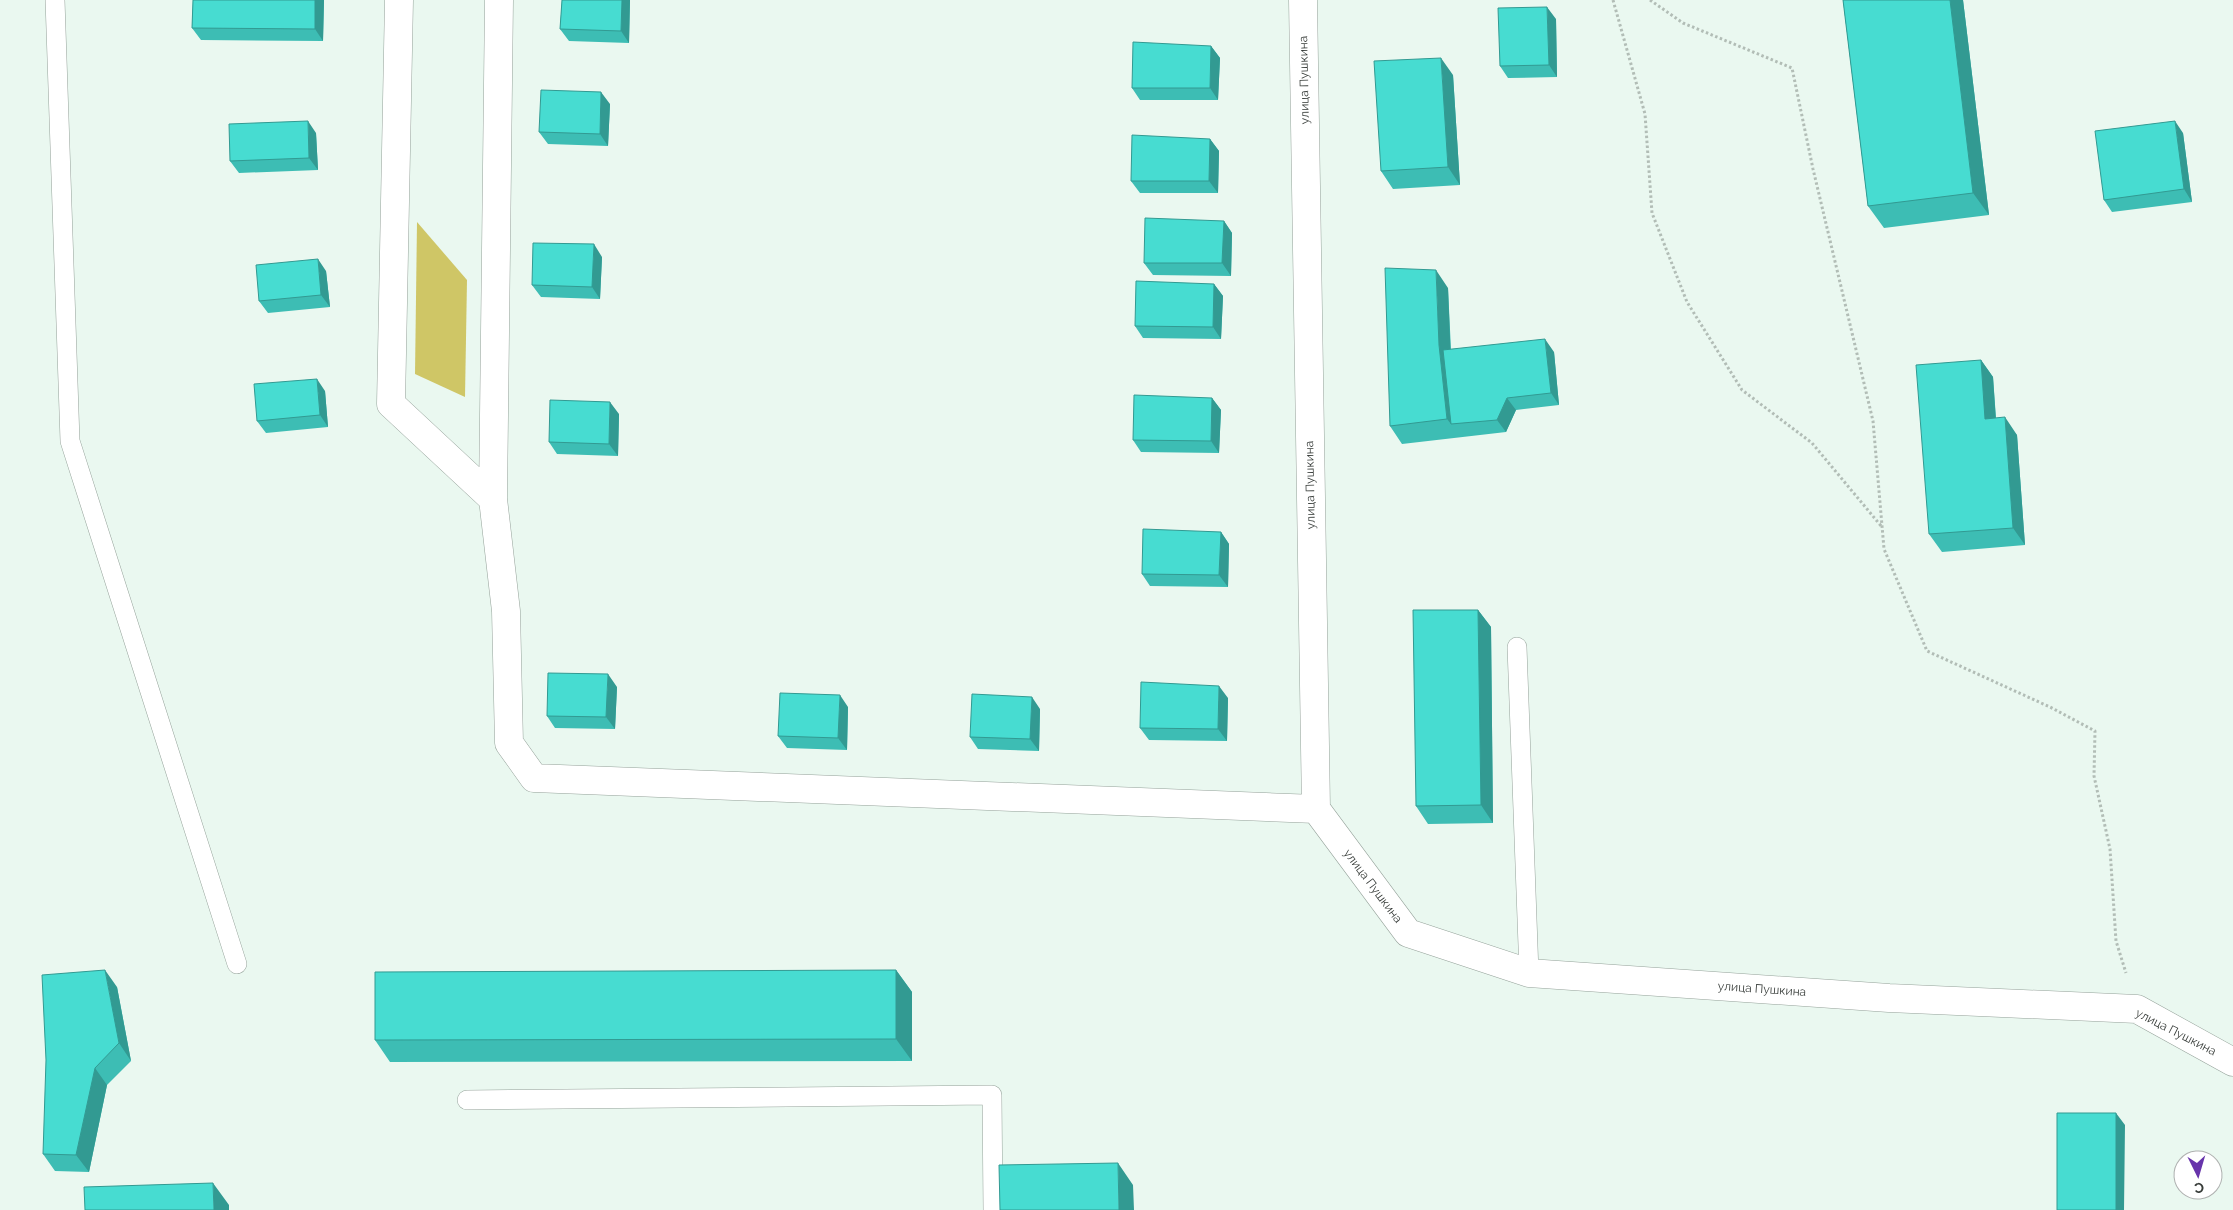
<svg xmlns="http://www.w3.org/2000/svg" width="2233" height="1210" font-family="Raleway,sans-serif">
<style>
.green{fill:#cfc666}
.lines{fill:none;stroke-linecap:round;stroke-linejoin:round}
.lane-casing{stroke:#95a29a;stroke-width:20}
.street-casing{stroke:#95a29a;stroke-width:29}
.path{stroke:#b2bdb6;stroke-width:3;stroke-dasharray:2.5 2.5;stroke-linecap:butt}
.lane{stroke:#fff;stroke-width:19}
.street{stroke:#fff;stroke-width:28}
.wall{fill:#3dbdb4}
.shaded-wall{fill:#329a92}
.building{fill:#47dcd1;stroke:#329a92}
.labels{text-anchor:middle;stroke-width:5;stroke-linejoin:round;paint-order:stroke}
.street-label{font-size:12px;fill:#373c39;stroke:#fff}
</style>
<rect width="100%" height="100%" fill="#eaf8f0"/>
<path class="green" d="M417,222L467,280L465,397L415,374Z"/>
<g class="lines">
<g class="lane-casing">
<path id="lane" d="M55,0L70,441L237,964
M1517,647L1529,973
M467,1100L992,1095L993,1210"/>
</g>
<g class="street-casing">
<path id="street" d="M399,0L391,404L493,499
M499,0L493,499L506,611L509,743L534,778L1316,809
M1303,0L1316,809L1408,933L1529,973L1889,998L2137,1009L2233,1062"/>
</g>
<path class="path" d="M1613,0L1645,114L1652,213L1687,302L1742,390L1812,443L1882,527
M1650,0L1683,23L1792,68L1813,169L1873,421L1884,549L1927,651L2050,707L2095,731L2094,776L2110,849L2116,941L2126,973"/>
<use href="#lane" class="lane"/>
<use href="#street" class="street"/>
</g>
<path class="wall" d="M193,0H324L323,41L201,40L192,28Z
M562,0H630L629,43L569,41L560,29Z
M1843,0H1963L1989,215L1884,228L1868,206Z
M1556,19L1557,77L1508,78L1500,66Z
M1211,46L1220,58L1218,100H1140L1132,88Z
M1453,75L1460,185L1393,189L1381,171Z
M610,104L608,146L548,144L539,132Z
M316,133L318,170L239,173L230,161Z
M2183,133L2192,202L2112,212L2104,200Z
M1210,139L1219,151L1218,193H1140L1131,181Z
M1224,221L1232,233L1231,276L1153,275L1144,263Z
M602,257L600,299L541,297L532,285Z
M326,271L330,307L268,313L259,301Z
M1214,284L1223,296L1221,339L1143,338L1135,326Z
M1448,288L1451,350L1554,352L1559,405L1516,410L1506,432L1402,444L1390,426Z
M1981,360L1993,377L1996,418L2017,435L2025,545L1942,552L1929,534Z
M325,391L328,427L266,433L257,421Z
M1212,398L1221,410L1219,453L1141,452L1133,440Z
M619,414L618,456L557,454L549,442Z
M1221,532L1229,544L1228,587L1150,586L1142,574Z
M1478,610L1491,627L1493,823L1428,824L1416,806Z
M617,687L615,729L555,728L547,716Z
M1228,698L1227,741L1149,740L1140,728Z
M848,707L847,750L787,748L778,736Z
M1040,709L1039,751L978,749L970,737Z
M896,970L912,992V1061L390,1062L375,1040Z
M117,987L131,1061L107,1085L89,1172L55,1171L43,1154Z"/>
<path class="shaded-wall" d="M315,0H324L323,41L315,29Z
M622,0H630L629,43L621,31Z
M1950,0H1963L1989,215L1973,193Z
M1547,7L1556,19L1557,77L1549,65Z
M1211,46L1220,58L1218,100L1210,88Z
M1441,58L1453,75L1460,185L1448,167Z
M601,92L610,104L608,146L600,134Z
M308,121L316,133L318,170L309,158Z
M2175,121L2183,133L2192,202L2184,189Z
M1210,139L1219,151L1218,193L1209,181Z
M1224,221L1232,233L1231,276L1222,263Z
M594,244L602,257L600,299L592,287Z
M318,259L326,271L330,307L321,295Z
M1436,270L1448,288L1451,363V424L1447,419L1439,345Z
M1214,284L1223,296L1221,339L1213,327Z
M1545,339L1554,352L1559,405L1551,393Z
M1981,360L1993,377L1997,437L1985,419Z
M317,379L325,391L328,427L320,415Z
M1212,398L1221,410L1219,453L1211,441Z
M1507,398L1516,410L1506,432L1497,420Z
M610,402L619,414L618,456L609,444Z
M2005,417L2017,435L2025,545L2013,528Z
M1221,532L1229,544L1228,587L1219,575Z
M1478,610L1491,627L1493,823L1481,805Z
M608,674L617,687L615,729L606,717Z
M1219,686L1228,698L1227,741L1218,729Z
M840,695L848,707L847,750L838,738Z
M1032,697L1040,709L1039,751L1030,739Z
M105,970L117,987L131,1061L119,1043Z
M896,970L912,992V1061L896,1039Z
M95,1068L107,1085L89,1172L76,1155Z
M2116,1113L2125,1125L2124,1210H2116Z
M1118,1163L1133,1185L1134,1210H1119Z
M213,1183L229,1205V1210H214Z"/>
<path class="building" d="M193,0H315V29L192,28Z
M562,0H622L621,31L560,29Z
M1843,0H1950L1973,193L1868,206Z
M1547,7L1549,65L1500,66L1498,8Z
M1133,42L1211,46L1210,88H1132Z
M1441,58L1448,167L1381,171L1374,61Z
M541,90L601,92L600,134L539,132Z
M308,121L309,158L230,161L229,124Z
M2175,121L2184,189L2104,200L2095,131Z
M1132,135L1210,139L1209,181H1131Z
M1145,218L1224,221L1222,263H1144Z
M533,243L594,244L592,287L532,285Z
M318,259L321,295L259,301L256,265Z
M1385,268L1436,270L1439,345L1447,419L1390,426Z
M1136,281L1214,284L1213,327L1135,326Z
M1545,339L1551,393L1507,398L1497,420L1451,424L1443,350Z
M1981,360L1985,419L2005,417L2013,528L1929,534L1916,365Z
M317,379L320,415L257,421L254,384Z
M1134,395L1212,398L1211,441L1133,440Z
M550,400L610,402L609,444L549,442Z
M1143,529L1221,532L1219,575L1142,574Z
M1413,610H1478L1481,805L1416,806Z
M548,673L608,674L606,717L547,716Z
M1141,682L1219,686L1218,729L1140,728Z
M780,693L840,695L838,738L778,736Z
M972,694L1032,697L1030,739L970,737Z
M105,970L119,1043L95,1068L76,1155L43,1154L46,1060L42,975Z
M896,970V1039L375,1040V972Z
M2057,1113H2116V1210H2057Z
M1118,1163L1119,1210H1000L999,1165Z
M213,1183L214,1210H85L84,1187Z"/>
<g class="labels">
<g class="street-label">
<text transform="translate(1304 80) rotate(-91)" y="4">улица Пушкина</text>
<text transform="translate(1310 485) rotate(-91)" y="4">улица Пушкина</text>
<text transform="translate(1373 886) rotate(53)" y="4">улица Пушкина</text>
<text transform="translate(1762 989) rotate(4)" y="4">улица Пушкина</text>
<text transform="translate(2176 1032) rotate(27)" y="4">улица Пушкина</text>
</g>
</g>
<g transform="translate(2198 1175) rotate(175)"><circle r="24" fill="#ffffff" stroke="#afb1b0"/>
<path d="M0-4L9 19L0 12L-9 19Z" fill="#6734ab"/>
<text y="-8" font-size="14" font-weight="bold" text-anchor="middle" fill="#373c39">С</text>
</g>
</svg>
